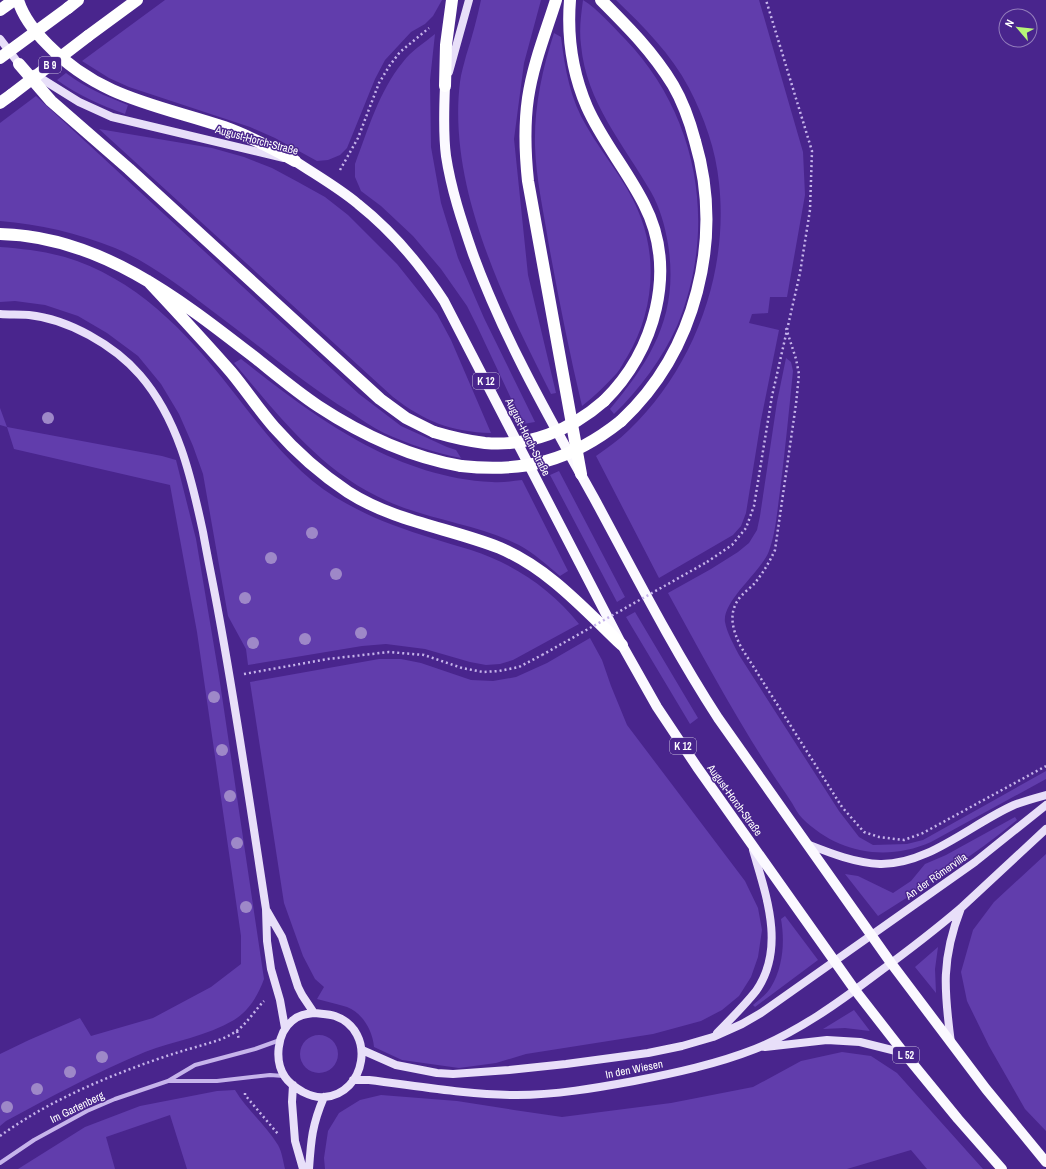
<svg xmlns="http://www.w3.org/2000/svg" width="1046" height="1169" font-family="'Archivo Narrow',sans-serif">
<style>
.grass{fill:#613dac}
.lines{fill:none;stroke-linecap:round;stroke-linejoin:round}
.path{stroke:#c6b4eb;stroke-width:2.5;stroke-dasharray:2 3;stroke-linecap:butt}
.street{stroke:#c6b4eb;stroke-width:4}
.secondary{stroke:#e8dff9;stroke-width:8}
.primary{stroke:#fbf9ff;stroke-width:10}
.highway{stroke:#fff;stroke-width:12}
.path-bridge{stroke:#c6b4eb;stroke-width:2.5;stroke-dasharray:2 3;stroke-linecap:butt}
.highway-bridge{stroke:#fff;stroke-width:12}
.tree{fill:#9e88c8}
.labels{text-anchor:middle;stroke-width:3;stroke-linejoin:round;paint-order:stroke}
.shield{fill:#49258d;stroke:#c8bedd;stroke-width:1}
.shield-label{font-size:10px;font-weight:bold;fill:#fff}
.street-label{font-size:11px;fill:#fff;stroke:#49258d}
</style>
<rect width="100%" height="100%" fill="#49258d"/>
<path class="grass" d="M165,0H442L433,16L425,24L411,32L385,60L375,79L347,148L340,155L328,160L317,161L275,138L250,127L129,87L109,78L82,61Z
M481,0H541L524,63L514,139L528,275L556,393L551,394C505,303 447,187 460,82C461,73 464,64 466,56C472,37 477,19 481,0Z
M583,0C598,9 613,27 625,39C699,116 718,228 677,326C662,359 640,389 614,414L610,409C653,358 679,313 668,244C665,226 660,208 651,192C624,145 586,102 581,45C579,30 581,15 583,0Z
M616,0H759L803,152L805,195L787,297H770L768,313L752,314L749,323L779,330L761,420L746,513L741,526L733,535L659,578L596,456C607,448 619,440 629,430C694,368 729,273 719,183C716,150 704,117 689,88C671,54 644,27 616,0Z
M554,33L561,37C565,69 570,99 587,127C604,157 629,184 641,218C658,264 652,315 627,357C623,363 621,368 617,373C606,385 595,396 582,406C569,351 558,296 548,240C543,209 536,178 535,146C534,108 542,70 554,33Z
M435,34L430,80L431,147L441,203L458,258L484,318L535,422L523,424L477,326L467,306L441,269L413,236L381,206L361,191L355,177V164C368,130 379,91 403,62C411,51 424,43 435,34Z
M66,73C85,88 106,96 128,105L125,114C100,105 78,95 57,80Z
M36,96L359,394L401,426L447,447L456,450L461,458C435,453 408,444 384,433C372,427 361,419 350,412C302,382 257,344 211,310C181,287 150,263 115,248C78,233 39,224 0,221V123Z
M99,129L212,148L244,157L272,168L298,182L325,197L348,215L397,264L437,314L451,340L491,433C451,432 424,421 393,397Z
M0,247C26,249 52,252 77,261C146,286 195,342 238,398C266,434 296,473 335,497C354,508 373,518 393,525C419,535 445,542 471,550C514,564 551,589 579,624L513,660L500,664L486,665L470,662L425,649L386,644L362,646L248,665L246,649L228,616L203,474L193,446L179,414L161,384L138,356L107,333L78,316L45,305L15,301L0,302Z
M786,358L791,362L793,371C789,411 785,451 780,491C777,511 776,532 769,551C761,572 722,601 725,622C727,633 734,645 739,655L839,811L859,837L873,845L907,844L923,840L1046,771V779L931,842C886,862 837,853 802,818C798,814 795,808 792,803C785,792 777,781 770,770C733,713 701,653 668,593L711,569L738,552L749,543L757,530L760,516L777,402Z
M241,359C315,417 394,477 492,482C502,483 512,481 522,480L568,571L560,576C547,565 534,553 519,545C477,524 429,520 387,501C321,472 279,416 234,363Z
M0,408L7,427L162,456L176,460L196,539L219,676L264,979C258,995 250,1010 234,1020C207,1036 174,1041 145,1052C97,1072 52,1096 6,1121L0,1126V1054L29,1040L80,1018L91,1036L153,1018L211,987L241,964V936L197,632L170,485L14,449L7,427L0,425Z
M559,471L625,597L617,602L550,475Z
M635,612L698,718L690,724L626,617Z
M590,638L602,660L611,686L627,725L745,881L758,908L762,930L758,957L751,977L739,996L722,1010L701,1021L653,1034L526,1054L496,1063L459,1068L402,1060L374,1047C373,1032 363,1013 347,1007C338,1004 327,1002 317,999L324,987L315,979L303,956L284,903L250,682L379,659H401L421,663L471,680L493,681L516,677L547,663Z
M1015,817L1017,820C974,856 925,886 878,916L845,874L858,876L893,893L911,881L925,864L946,855Z
M1046,854V1131L1025,1109L989,1046L967,1001L961,972L973,930L994,902Z
M785,916L818,960L755,1007L753,1005C759,1000 767,994 771,987C783,967 785,942 781,919Z
M938,947L935,969L936,993L915,967Z
M854,1010L870,1031L845,1028L823,1029Z
M300 1054a19 19 0 1 1 38 0a19 19 0 1 1-38 0Z
M842,1052L871,1056L897,1073L983,1169H927L911,1150L847,1169H325L324,1158L328,1131L339,1113L360,1100L381,1095L457,1101L514,1110L562,1117L671,1103L753,1087L801,1061Z
M235,1090C247,1110 266,1125 278,1145C282,1152 283,1161 285,1169H187L170,1115L106,1137L115,1169H18L85,1127L140,1106L217,1091Z"/>
<g class="lines">
<path class="path" d="M340,170L358,138L379,83L390,65L400,52L429,28
M786,328L796,359L799,374L796,404L775,550C769,563 763,573 754,584C749,589 742,594 738,600C728,615 733,631 741,647L842,807L864,832L879,837L904,840L923,833L1046,766
M707,562L732,545L746,528L754,506L772,396L800,273L810,210L812,151L766,0
M244,674L328,659L389,652L424,655L462,668L483,672L499,671L519,667L542,655
M237,1031L239,1040
M245,1093V1095L278,1134
M0,1136C47,1102 101,1079 155,1060C169,1055 182,1051 196,1047C209,1043 223,1040 235,1032C247,1024 255,1010 264,1001"/>
<path class="street" d="M169,1081H217L270,1075L284,1076
M0,1163L34,1140L87,1111L115,1099L168,1081L195,1065L255,1049L280,1040"/>
<path class="secondary" d="M0,39L19,64L22,66
M449,72L469,0
M34,74L79,102L112,117L284,158
M0,314C9,315 19,314 29,315C68,319 114,345 140,375C178,419 191,476 203,532C208,560 214,588 219,616C237,714 251,811 266,909L267,941L271,969L280,1000L285,1028
M807,844C830,853 855,863 880,864C928,865 971,824 1014,805C1024,801 1035,798 1046,795
M267,911L282,937L298,987L302,995L314,1013
M314,1013C321,1014 329,1014 335,1016C377,1031 366,1094 324,1097C317,1098 309,1095 303,1092C296,1088 289,1083 285,1077C274,1061 277,1033 292,1021C298,1015 306,1014 314,1013Z
M717,1033C730,1020 744,1006 756,991C786,948 766,895 753,850
M951,1043C944,990 941,959 961,908
M765,1047L827,1040L860,1042L904,1053
M362,1050L396,1065L437,1073L453,1074L509,1070L566,1064L648,1053L682,1046L713,1037L742,1024L761,1013L975,862L1046,805
M353,1080H369C418,1086 467,1095 517,1095C555,1095 596,1088 634,1081C675,1073 717,1064 755,1049C799,1031 838,1003 875,975C905,953 934,931 962,907C990,881 1018,855 1046,829
M293,1085L292,1102L295,1141L303,1169
M309,1169C311,1140 312,1125 324,1097"/>
<path class="primary" d="M445,86C444,109 443,133 446,156C451,189 462,222 473,254C504,339 550,419 594,498C634,572 672,647 718,718L891,963L986,1089L1046,1162
M295,161C316,175 339,188 358,204C392,231 420,264 444,301L622,645L657,707L697,767L855,990L904,1053L958,1119L1002,1169"/>
<path class="highway" d="M18,0C23,17 36,33 48,45C99,98 158,105 224,127C249,136 272,148 295,161
M556,0C546,32 533,64 528,98C524,126 525,153 528,181L581,474
M570,0C567,37 572,72 587,107C602,141 627,170 644,204C678,270 655,351 604,401
M601,0C628,27 653,52 673,85C683,102 690,122 695,141C724,239 696,351 621,421
M68,8L78,0
M0,10L14,0
M88,36L137,0
M19,64L51,101L129,169L380,399L406,418L434,432
M445,86L446,45L452,0
M0,103L11,95
M0,234C101,236 182,301 258,360C278,376 297,392 318,406C362,435 409,457 461,466
M148,281C176,311 204,341 231,372C246,390 259,410 274,427C296,452 321,474 348,492C395,522 450,528 500,548C549,569 584,609 622,645"/>
<path class="path-bridge" d="M542,655L707,562"/>
<path class="highway-bridge" d="M0,58L68,8
M11,95L88,36
M434,432C451,437 468,441 485,443C529,447 571,430 604,401
M461,466C524,473 571,461 621,421"/>
</g>
<g class="tree">
<circle cx="48" cy="418" r="6"/>
<circle cx="312" cy="533" r="6"/>
<circle cx="271" cy="558" r="6"/>
<circle cx="336" cy="574" r="6"/>
<circle cx="245" cy="598" r="6"/>
<circle cx="361" cy="633" r="6"/>
<circle cx="305" cy="639" r="6"/>
<circle cx="253" cy="643" r="6"/>
<circle cx="214" cy="697" r="6"/>
<circle cx="222" cy="750" r="6"/>
<circle cx="230" cy="796" r="6"/>
<circle cx="237" cy="843" r="6"/>
<circle cx="246" cy="907" r="6"/>
<circle cx="102" cy="1057" r="6"/>
<circle cx="70" cy="1072" r="6"/>
<circle cx="37" cy="1089" r="6"/>
<circle cx="7" cy="1107" r="6"/>
</g>
<g class="labels">
<g class="shield">
<rect x="39" y="57" width="22" height="16" rx="3"/>
<rect x="473" y="373" width="26" height="16" rx="3"/>
<rect x="670" y="738" width="26" height="16" rx="3"/>
<rect x="893" y="1047" width="26" height="16" rx="3"/>
</g>
<g class="shield-label">
<text x="50" y="69">B 9</text>
<text x="486" y="385">K 12</text>
<text x="683" y="750">K 12</text>
<text x="906" y="1059">L 52</text>
</g>
<g class="street-label">
<text transform="translate(257 140) rotate(15)" y="4">August-Horch-Straße</text>
<text transform="translate(528 437) rotate(63)" y="4">August-Horch-Straße</text>
<text transform="translate(735 800) rotate(54)" y="4">August-Horch-Straße</text>
<text transform="translate(936 876) rotate(-35)" y="4">An der Römervilla</text>
<text transform="translate(634 1069) rotate(-11)" y="4">In den Wiesen</text>
<text transform="translate(77 1107) rotate(-26)" y="4">Im Gartenberg</text>
</g>
</g>
<g transform="translate(1018 28) rotate(298)"><circle r="19" fill="#49258d" stroke="#927cbb"/>
<path d="M0-3L7 15L0 10L-7 15Z" fill="#b7f578"/>
<text y="-6" font-size="11" font-weight="bold" text-anchor="middle" fill="#ffffff">N</text>
</g>
</svg>
